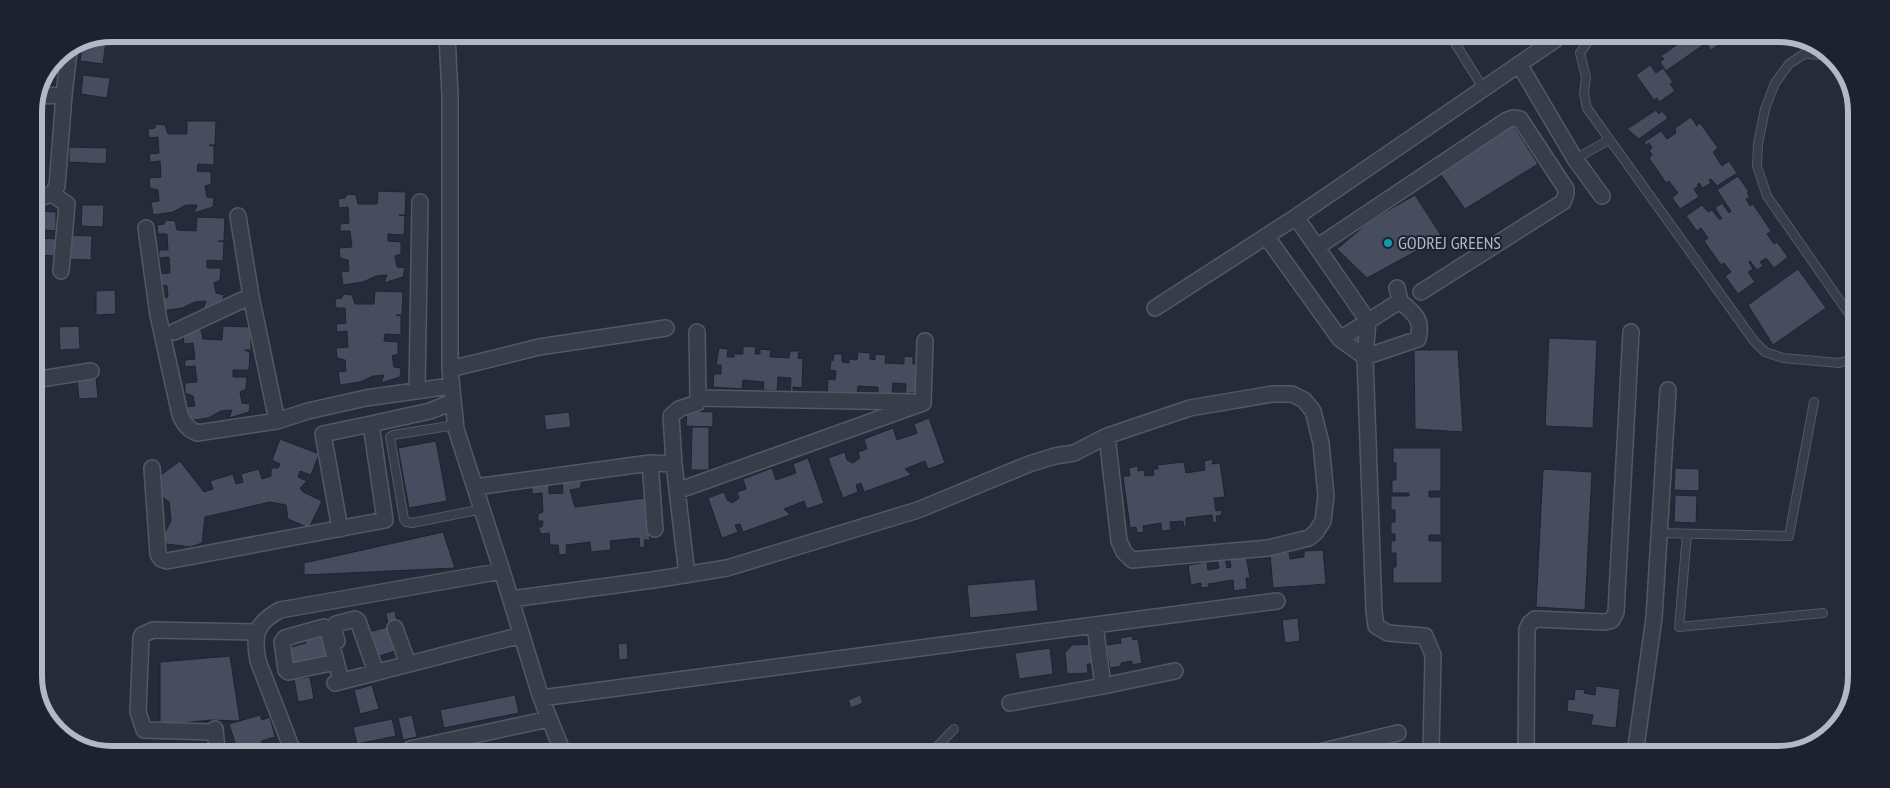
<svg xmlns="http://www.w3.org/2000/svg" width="1890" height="788" font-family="'PT Sans Narrow',sans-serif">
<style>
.building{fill:#474d5e;stroke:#202431}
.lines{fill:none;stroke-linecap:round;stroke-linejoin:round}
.service-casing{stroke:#545865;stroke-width:10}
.minor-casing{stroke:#545865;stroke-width:18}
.service{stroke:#393d4a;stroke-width:8}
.minor{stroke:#393d4a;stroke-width:15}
.culture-dot{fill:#0f9aa8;stroke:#1e222f;stroke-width:2}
.labels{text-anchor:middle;stroke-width:4;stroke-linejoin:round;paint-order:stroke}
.poi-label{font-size:18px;fill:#b4b8c5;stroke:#1e222f;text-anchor:start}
.rim{fill:none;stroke:#b4b8c5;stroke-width:6}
</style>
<rect width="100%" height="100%" fill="#262a39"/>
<path class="building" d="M1685,39H1688L1690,42L1695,39H1723L1725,41L1711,50L1706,43L1666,71L1660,62L1664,59L1661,56Z
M98,40L106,41L103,64L80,61L82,46Z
M1650,65L1656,73L1663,68L1673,82L1670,84L1675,91L1659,102L1657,98L1654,100L1636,75Z
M83,75L110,78L107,98L81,94Z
M35,105H39V130H34Z
M1656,110L1659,114L1662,111L1668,118L1639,139L1627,129Z
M1691,117L1697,126L1700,123L1718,148L1713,152L1722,166L1729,161L1737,173L1717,186L1711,179L1709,180L1711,183L1703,188L1699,183L1697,185L1699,186L1694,189L1699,197L1680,209L1672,198L1678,193L1669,181L1666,183L1649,158L1652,155L1649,150L1652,148L1649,143L1646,145L1644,142L1661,131L1667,139L1676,133L1675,128Z
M187,121H216L215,145H209L214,146V165L198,164L197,171L211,172V184L205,186L207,197L214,198L213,207L194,213L197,205H186L173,212L153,215L151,202L159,201L158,190L150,188L149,178L161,177L160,161L150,162L149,154L159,153L158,137L149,138L148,129L155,128L156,124L165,125L168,134H187Z
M1512,123L1538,164L1465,209L1437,169Z
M34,135H38L37,179L34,178Z
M69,147L107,148L106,164L69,162Z
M1738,176L1749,192L1747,193L1750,197L1746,199L1750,206L1753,204L1771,231L1767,234L1774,244L1777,242L1788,257L1774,268L1766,258L1760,262L1763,266L1757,270L1750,261L1749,262L1753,269L1748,272L1755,282L1738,294L1725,276L1731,272L1724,263L1721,265L1704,241L1708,238L1701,228L1697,231L1686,216L1702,205L1708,212L1712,210L1719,219H1722L1715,208L1722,203L1729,213L1731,211L1717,190Z
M378,191L406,192L405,215H399L405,216L404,235L388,234V241L401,242V254L395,256L397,267L405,268L403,277L384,283L387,275L376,276L363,282L343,285L341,272L349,271L348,260L340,258L339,248L352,247L350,231H340V224L349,223L348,207L339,208L338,199L345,198L347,194L356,195L358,204H377Z
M1415,195L1442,237L1367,278L1337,249L1370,221Z
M82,205H104L103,227L81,226Z
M34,211L56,212V231L34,229Z
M197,217L225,218L224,241H218L224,242L223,261L207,260V268H221L220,280L214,283L216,293L224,295L222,303L203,309L206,301L195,302L182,308L162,311L160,298L168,297L167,286L159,284L158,274L170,273L169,257L159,258V250H168L167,234H158L157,225L164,224L166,220L175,221L177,230L196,231Z
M66,235L92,236L91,260L65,259Z
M35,238L59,239L58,256L34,255Z
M1798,269L1826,308L1773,345L1748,305Z
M115,290L116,314L96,315V291Z
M375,291L403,292L402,315H396L401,316V335L385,334L384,341L398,342V354L392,356L394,367L401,368L400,377L381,383L384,375L373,376L360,382L340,385L338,372L346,371L345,360L337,358L336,348L348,347L347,331L337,332L336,324L346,323L345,308H336L335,299L342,298L343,294L352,295L355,304H374Z
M79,326L80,349L60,350L59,327Z
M223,326L251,327V350H244L250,352L249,370H233V377H247L246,389L240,392L242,403L250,404L249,412L229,418L232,410L221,411L208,418L188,421L186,407L195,406L193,396L185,393V383L197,382L195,366L185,367V360L195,359L193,343L184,344L183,334H190L192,329L201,330L203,339L222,340Z
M1549,338L1597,340L1593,428L1545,426Z
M743,346L756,347L755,354H760V349L771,350L770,357L789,358L790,351H799L798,358L803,359L802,388L793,387V394H790L791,378L778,377L777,391L763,390L764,382L743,380L742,389L713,387L714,374H721V365H716L719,348L728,349L727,357H734V354H743Z
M1414,350H1458L1463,432L1415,429Z
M858,352L870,353V359L875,360V354L886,355L885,363L904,364V356L913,357V364H918L916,393H908V400H905L906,384L893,383L892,396L878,395V387L858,386L857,395L827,393L828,379L835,380L836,371L830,370L831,360L833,361L834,354H842V362L849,363V359L857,360Z
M96,377L98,398L79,399L77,378Z
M34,385H36L37,404H34Z
M687,411L713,412V427L686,426Z
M569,412L571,427L546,430L544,415Z
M929,418L945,463L928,469L925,461L905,469L911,475L864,492L861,483L856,485L858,492L843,498L828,458L845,452L847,460L853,463L860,458L858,452L867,449L864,439L893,428L897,440L917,433L914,424Z
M692,427H709V470H691Z
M280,439L319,454L311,475L300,471L298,477L307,481L300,488L303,492L322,501L309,528L288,519L286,505L270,502L205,517L202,543L191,547L159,543L171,521L169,502L157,493L162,488L157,478L180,461L204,492L213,489L210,481L233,474L236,484L243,482L241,474L259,469L262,479L271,476V468H278L280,464L272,460Z
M436,441L447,501L409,508L398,448Z
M1393,448H1441V491H1429V497H1441V535H1429V541H1442V583H1393V567H1396V553H1391V541H1395V534H1391V522H1395V510H1391V496H1409V493H1392V480H1396V463H1393Z
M808,458L824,503L807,509L804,501L784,509L790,515L743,532L740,524L735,525L738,532L722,538L708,498L724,492L727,500L732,503L739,498L737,492L746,489L743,479L772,468L776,480L796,473L793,464Z
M1213,459L1212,464L1220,463L1225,497L1214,498L1216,511L1221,510L1222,515L1216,516L1217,522L1213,523L1212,515L1186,518V527H1184L1183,521L1170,522L1171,530L1162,531L1161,523L1143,526L1144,532L1137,533L1136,527L1130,528L1123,476H1130L1129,468L1138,466V471L1144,470L1145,476L1154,475L1153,469H1158L1157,465L1184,462L1186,473L1205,470L1204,461Z
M1675,468L1699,469V491L1674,490Z
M1543,469L1592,472L1585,610L1536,607Z
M562,477H571L572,482L582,481L580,488L570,490L575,507L645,498L650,540H644L645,547L640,548L639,538L610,541L611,550L591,552L590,542L566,545L567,554L559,555L558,545H550L549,533L541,534L538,527H542L543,521H538V514L543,512L542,493L532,494V485L549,480V494L563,493Z
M1675,495L1697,496L1696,523L1674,522Z
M443,532L455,568L304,575V563Z
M1323,550L1326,584L1273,588L1270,554L1289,552L1290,559L1304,557V551Z
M1246,555L1250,578H1246L1247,589L1234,591L1233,580L1208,584L1209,587L1201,588V583L1191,585L1188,565L1207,562L1208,570L1219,568L1217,559L1225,558L1227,568L1231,567L1229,557Z
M1035,579L1038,611L970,618L967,585Z
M395,611L397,622L388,624L386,613Z
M1298,618L1300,641L1285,643L1282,620Z
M388,627L395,651L376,657L369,632Z
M325,630L328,641L323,642L327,653L334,661L290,666L286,648L306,643L304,636Z
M1132,636L1133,640L1138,639L1142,663L1132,665V661L1121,663V666L1110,668L1106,645L1121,643L1120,638Z
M627,643L628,659L619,660L618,644Z
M1092,644L1093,664H1087L1088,673L1067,674L1065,653L1072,645Z
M1050,648L1053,674L1019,679L1015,653Z
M230,656L240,721L211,720L160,725V662Z
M310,677L314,699L298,702L294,679Z
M372,685L379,709L360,714L354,690Z
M1596,686L1620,689L1616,728L1591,725L1593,715L1567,711L1568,699L1574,700L1575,689L1585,690L1584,693L1595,695Z
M515,695L519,713L444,728L440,710Z
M860,695L863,703L851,708L848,700Z
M260,715L262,720L270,717L275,737L261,741L264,749H237L229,724Z
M412,715L417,737L403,740L398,718Z
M392,719L396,736L357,744L353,727Z"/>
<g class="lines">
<g class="service-casing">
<path id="service" d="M1452,38L1483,88
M1590,39L1580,53L1586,77L1584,94L1587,108L1754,341L1765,352L1783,358L1839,363L1849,360L1854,356
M1830,57L1823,55L1804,54L1789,64L1775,83L1765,109L1758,144L1757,166L1767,196L1854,321
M1575,159L1609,140
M455,425L393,435L390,437L404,519L406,522L412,523L482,509
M1659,533L1789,536L1814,402
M1687,534L1679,627L1823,613
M933,751L954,729"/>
</g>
<g class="minor-casing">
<path id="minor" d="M447,35L450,96V369L456,429L502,571L541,698L562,750
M1519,64L1575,159L1602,196
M39,96L64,95
M52,194L67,204L61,271
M34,200L52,194L57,186L64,95L69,52
M238,216L251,296L277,421
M1296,217L1368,321L1365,357L1374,611L1376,626L1388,633L1425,636L1433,655L1431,753
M146,228L158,315L180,415C184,424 188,429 197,433L277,421L308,411L366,398L451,386
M1266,236L1340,339L1365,357
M1317,247L1507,120L1513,118L1520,119L1566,189V194L1563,202L1421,292
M1155,308L1296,217L1556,39
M174,332L251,296
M1340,339L1400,301L1397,288
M1365,357L1418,339C1423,318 1414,314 1400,301
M450,369L539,347L666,328
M34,380L91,371
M417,391L420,202
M698,398L914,402
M650,463L655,529
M152,468L158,554L161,559L167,561L385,520L371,424L430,411L453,402
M475,487L650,463L674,464
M677,491L923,403L925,341
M340,529L323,434L371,424
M687,575L674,464L671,416L679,409L697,403L698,398L697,332
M511,599L653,580L727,568L918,510L1029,464L1055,456L1074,453L1107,436L1119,541L1124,552L1132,560L1268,548L1309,538L1316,532L1323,521L1326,496L1321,443L1313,411L1304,400L1292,394H1272L1190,408L1107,436
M1095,625L1103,686L1175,671
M395,628L408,664
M337,641L334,631L336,624L355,619L358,621L376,672
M336,662L288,672L286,670L282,642L285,638L324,627L328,630L341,681
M335,683L522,635
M541,698L1277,601
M1010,703L1103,686
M217,749L215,729L211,732L144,730L138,712L141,638L142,635L153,630L257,632
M292,749L258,661C253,634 256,623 280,610L502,571
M410,749L549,719
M1315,753L1398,733
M1526,753L1527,629L1530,623L1535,619L1605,622L1612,620L1616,612L1631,332
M1635,754L1654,618L1668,390"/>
</g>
<use href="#service" class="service"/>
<use href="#minor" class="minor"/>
</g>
<circle class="culture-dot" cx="1388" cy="243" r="5"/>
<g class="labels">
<g class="poi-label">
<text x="1398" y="249">GODREJ GREENS</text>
</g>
</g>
<path d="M0 0H1890V788H0ZM112 42H1778A70 70 0 0 1 1848 112V676A70 70 0 0 1 1778 746H112A70 70 0 0 1 42 676V112A70 70 0 0 1 112 42Z" fill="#1e222f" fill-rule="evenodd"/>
<path class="rim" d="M112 42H1778A70 70 0 0 1 1848 112V676A70 70 0 0 1 1778 746H112A70 70 0 0 1 42 676V112A70 70 0 0 1 112 42Z"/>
</svg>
